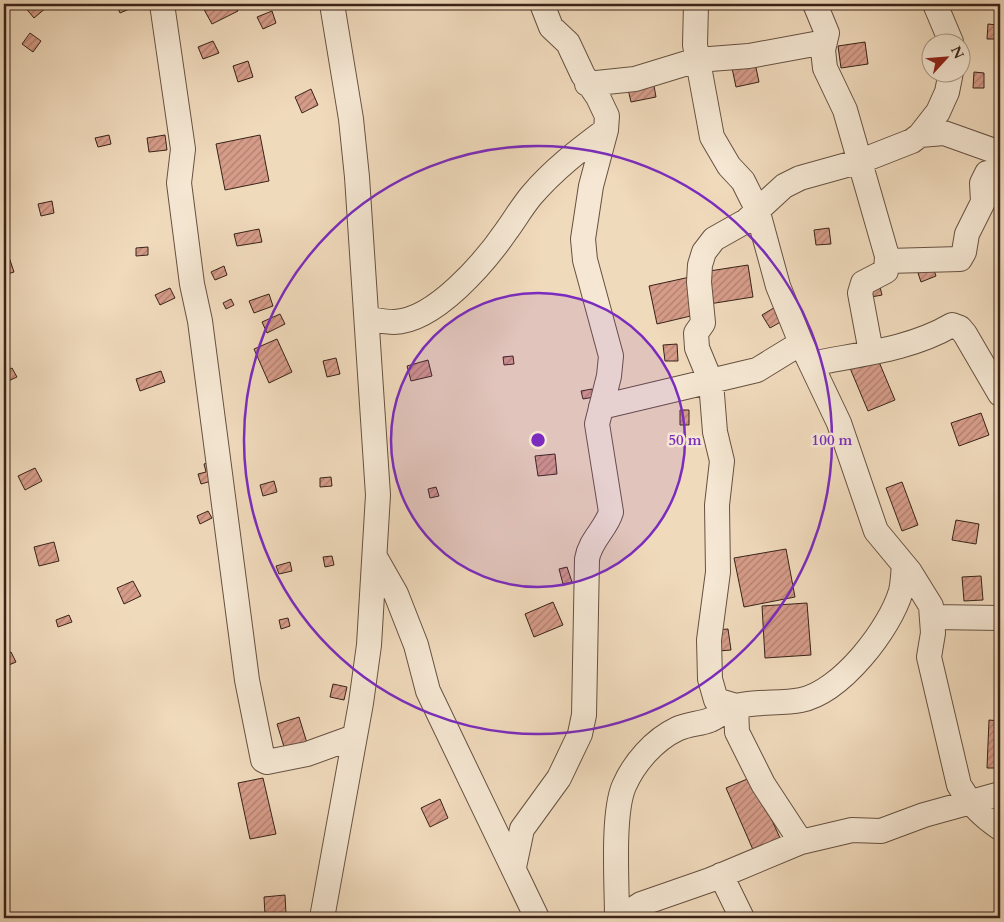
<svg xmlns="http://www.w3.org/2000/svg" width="1004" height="922" font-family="Cardo,serif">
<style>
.building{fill:url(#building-hatch);stroke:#382318}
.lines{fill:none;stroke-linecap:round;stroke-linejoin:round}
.minor-casing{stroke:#665141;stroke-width:26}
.minor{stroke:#f5e7d3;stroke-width:24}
.ring{fill:none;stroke:#7b2cbf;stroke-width:2.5}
.centre{fill:#7b2cbf;stroke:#f5e7d3;stroke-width:2.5}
.ring-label{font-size:15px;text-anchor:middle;font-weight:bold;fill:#7b2cbf;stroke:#f5e7d3;stroke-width:5;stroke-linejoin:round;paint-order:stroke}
</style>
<defs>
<pattern id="building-hatch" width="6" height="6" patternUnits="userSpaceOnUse" patternTransform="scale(1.25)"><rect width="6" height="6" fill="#d69c89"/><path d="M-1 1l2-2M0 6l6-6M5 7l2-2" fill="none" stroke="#af7f6f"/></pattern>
</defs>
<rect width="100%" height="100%" fill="#f0dabc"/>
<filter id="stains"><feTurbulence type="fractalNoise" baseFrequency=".004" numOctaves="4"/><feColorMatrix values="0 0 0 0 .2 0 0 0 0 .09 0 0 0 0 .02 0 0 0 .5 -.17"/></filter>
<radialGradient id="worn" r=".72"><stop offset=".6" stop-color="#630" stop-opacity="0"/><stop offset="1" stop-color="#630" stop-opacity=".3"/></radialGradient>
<path class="building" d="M26,4H45L47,7L34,18L24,6Z
M116,4H141L120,13Z
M201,4H234L238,11L212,24Z
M272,11L276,23L263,29L257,17Z
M988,24L997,25L996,39H987Z
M30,33L41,41L33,52L22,44Z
M213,41L219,53L203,59L198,47Z
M865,42L868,64L841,68L838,46Z
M248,61L253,77L238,82L233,66Z
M755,63L759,82L736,87L732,68Z
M974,72L984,73V88H973Z
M653,80L656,97L631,102L627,85Z
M311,89L318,105L302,113L295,97Z
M109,135L111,144L98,147L95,138Z
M165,135L167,150L149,152L147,138Z
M260,135L269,181L225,190L216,144Z
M52,201L54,213L41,216L38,204Z
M829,228L831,244L816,245L814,230Z
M259,229L262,242L237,246L234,234Z
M995,231H1000V259Z
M148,247V255L136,256V248Z
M9,257L14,272L4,275V259Z
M748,265L753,297L709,304L703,272Z
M224,266L227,275L215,280L211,272Z
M933,267L936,276L921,282L918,273Z
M690,277L699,314L657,324L649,286Z
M879,283L882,295L866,298Z
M170,288L175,298L160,305L155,295Z
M269,294L273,306L254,313L249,301Z
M231,299L234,305L226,309L223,303Z
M777,306L784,320L770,328L762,315Z
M280,314L285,324L267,333L262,322Z
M277,339L292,372L269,383L254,349Z
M677,344L678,361H665L663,345Z
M874,350L895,400L868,411L847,361Z
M513,356L514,364L504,365L503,357Z
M336,358L340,374L327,377L323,361Z
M428,360L432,376L411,381L407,366Z
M12,368L17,377L4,383V372Z
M161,371L165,382L140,391L136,379Z
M592,389L594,397L583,399L581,391Z
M680,410H689V425H680Z
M981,413L989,435L959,446L951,423Z
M555,454L557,474L538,476L535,456Z
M211,462L215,480L201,484L198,474L206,472L204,464Z
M35,468L42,481L25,490L18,476Z
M331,477L332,486L320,487V478Z
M274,481L277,492L263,496L260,485Z
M902,482L918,525L902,531L886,488Z
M436,487L439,496L430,498L428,489Z
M208,511L212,518L200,524L197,516Z
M956,520L979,524L976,544L952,540Z
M54,542L59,561L39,566L34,547Z
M786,549L795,597L744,607L734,558Z
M332,556L334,565L325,567L323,557Z
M290,562L292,571L279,574L276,566Z
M567,567L572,582L563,584L559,569Z
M981,576L983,600L964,601L962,577Z
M133,581L141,596L124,604L117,588Z
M553,602L563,625L534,637L525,614Z
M807,603L811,655L765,658L762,606Z
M69,615L72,622L58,627L56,620Z
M288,618L290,626L281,629L279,620Z
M728,629L731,650L706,652L704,631Z
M11,652L16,662L9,665L4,655Z
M333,684L347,687L344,700L330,697Z
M299,717L307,743L285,750L277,724Z
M989,720L1000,721V768H987Z
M752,777L781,840L754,852L726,788Z
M263,778L276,834L250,839L238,783Z
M440,799L448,818L430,827L421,808Z
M285,895L286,914L265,915L264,897Z"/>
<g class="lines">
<g class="minor-casing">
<path id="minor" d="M162,4L183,149L179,183L192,284L200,321L247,680L263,760L267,762L307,754L354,737
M696,4L695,45L712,137L729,166L743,181L757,209L778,286L801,343L839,423L876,531L910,572L931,606L933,633L929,657L959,785C969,803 982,816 1000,828
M815,4L827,33L823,50L825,68L845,110L887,256L886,271L863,283L860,293L871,352
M935,4L951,42
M587,84L635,79L697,60L749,56L825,42
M920,135L944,133L1000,153
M888,261L960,259L964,252L967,234L983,202L982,183L987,173L1000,171
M367,319C375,320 385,322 394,322C435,321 485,262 507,230C515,219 522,207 531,196C553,170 579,150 606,130
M811,364C859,354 909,350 952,325L960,328L965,334L1000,394
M601,407L757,370L801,343
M375,557L396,594L416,645L428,691L537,918
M933,617L1000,618
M801,842L763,784L737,732L736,706L716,700L710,679L709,640L718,572L717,505L722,461L715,432L711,382L697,348L696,333L703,323L699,282L700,265L704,252L714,239L746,221L784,186L800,178L861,161L912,141L920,135L938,112L947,92L951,72
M514,867L522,829L559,778L580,734L584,715L587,559C590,540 606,529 611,512L597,424L609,376L611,356L585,260L583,239L591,186L606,130L607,116L598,97L583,75L568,43L551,27L542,4
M721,875L742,918
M322,918L361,703L369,645L378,495L357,177L351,119L332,4
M617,918C617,885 612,814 624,786C634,763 654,740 677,729C688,724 700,724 710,720C719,716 728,708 737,706C758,701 781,704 801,700C841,692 890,629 901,591C903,583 903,573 904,565
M625,918L630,911L641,904L710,880L801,842L852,830L881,831L924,815L1000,794"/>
</g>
<use href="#minor" class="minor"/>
</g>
<circle cx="538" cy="440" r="147" fill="#7b2cbf" fill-opacity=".12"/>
<g class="ring">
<circle cx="538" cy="440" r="147"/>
<circle cx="538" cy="440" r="294"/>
</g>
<circle cx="538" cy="440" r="8" class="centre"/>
<g class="ring-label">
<text x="685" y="445">50 m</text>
<text x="832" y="445">100 m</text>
</g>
<rect width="1004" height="922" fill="none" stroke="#f0dabc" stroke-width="20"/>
<rect x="5" y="5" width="994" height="912" fill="none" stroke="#382318" stroke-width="2.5"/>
<rect x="10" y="10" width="984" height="902" fill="none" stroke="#382318"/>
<g transform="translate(946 58) rotate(64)"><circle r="24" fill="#f5e7d3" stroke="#a99988"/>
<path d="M0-4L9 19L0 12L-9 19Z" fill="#8f2418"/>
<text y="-8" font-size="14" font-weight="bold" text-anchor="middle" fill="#382318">N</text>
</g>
<rect width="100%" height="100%" filter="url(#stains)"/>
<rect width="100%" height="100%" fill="url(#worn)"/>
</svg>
